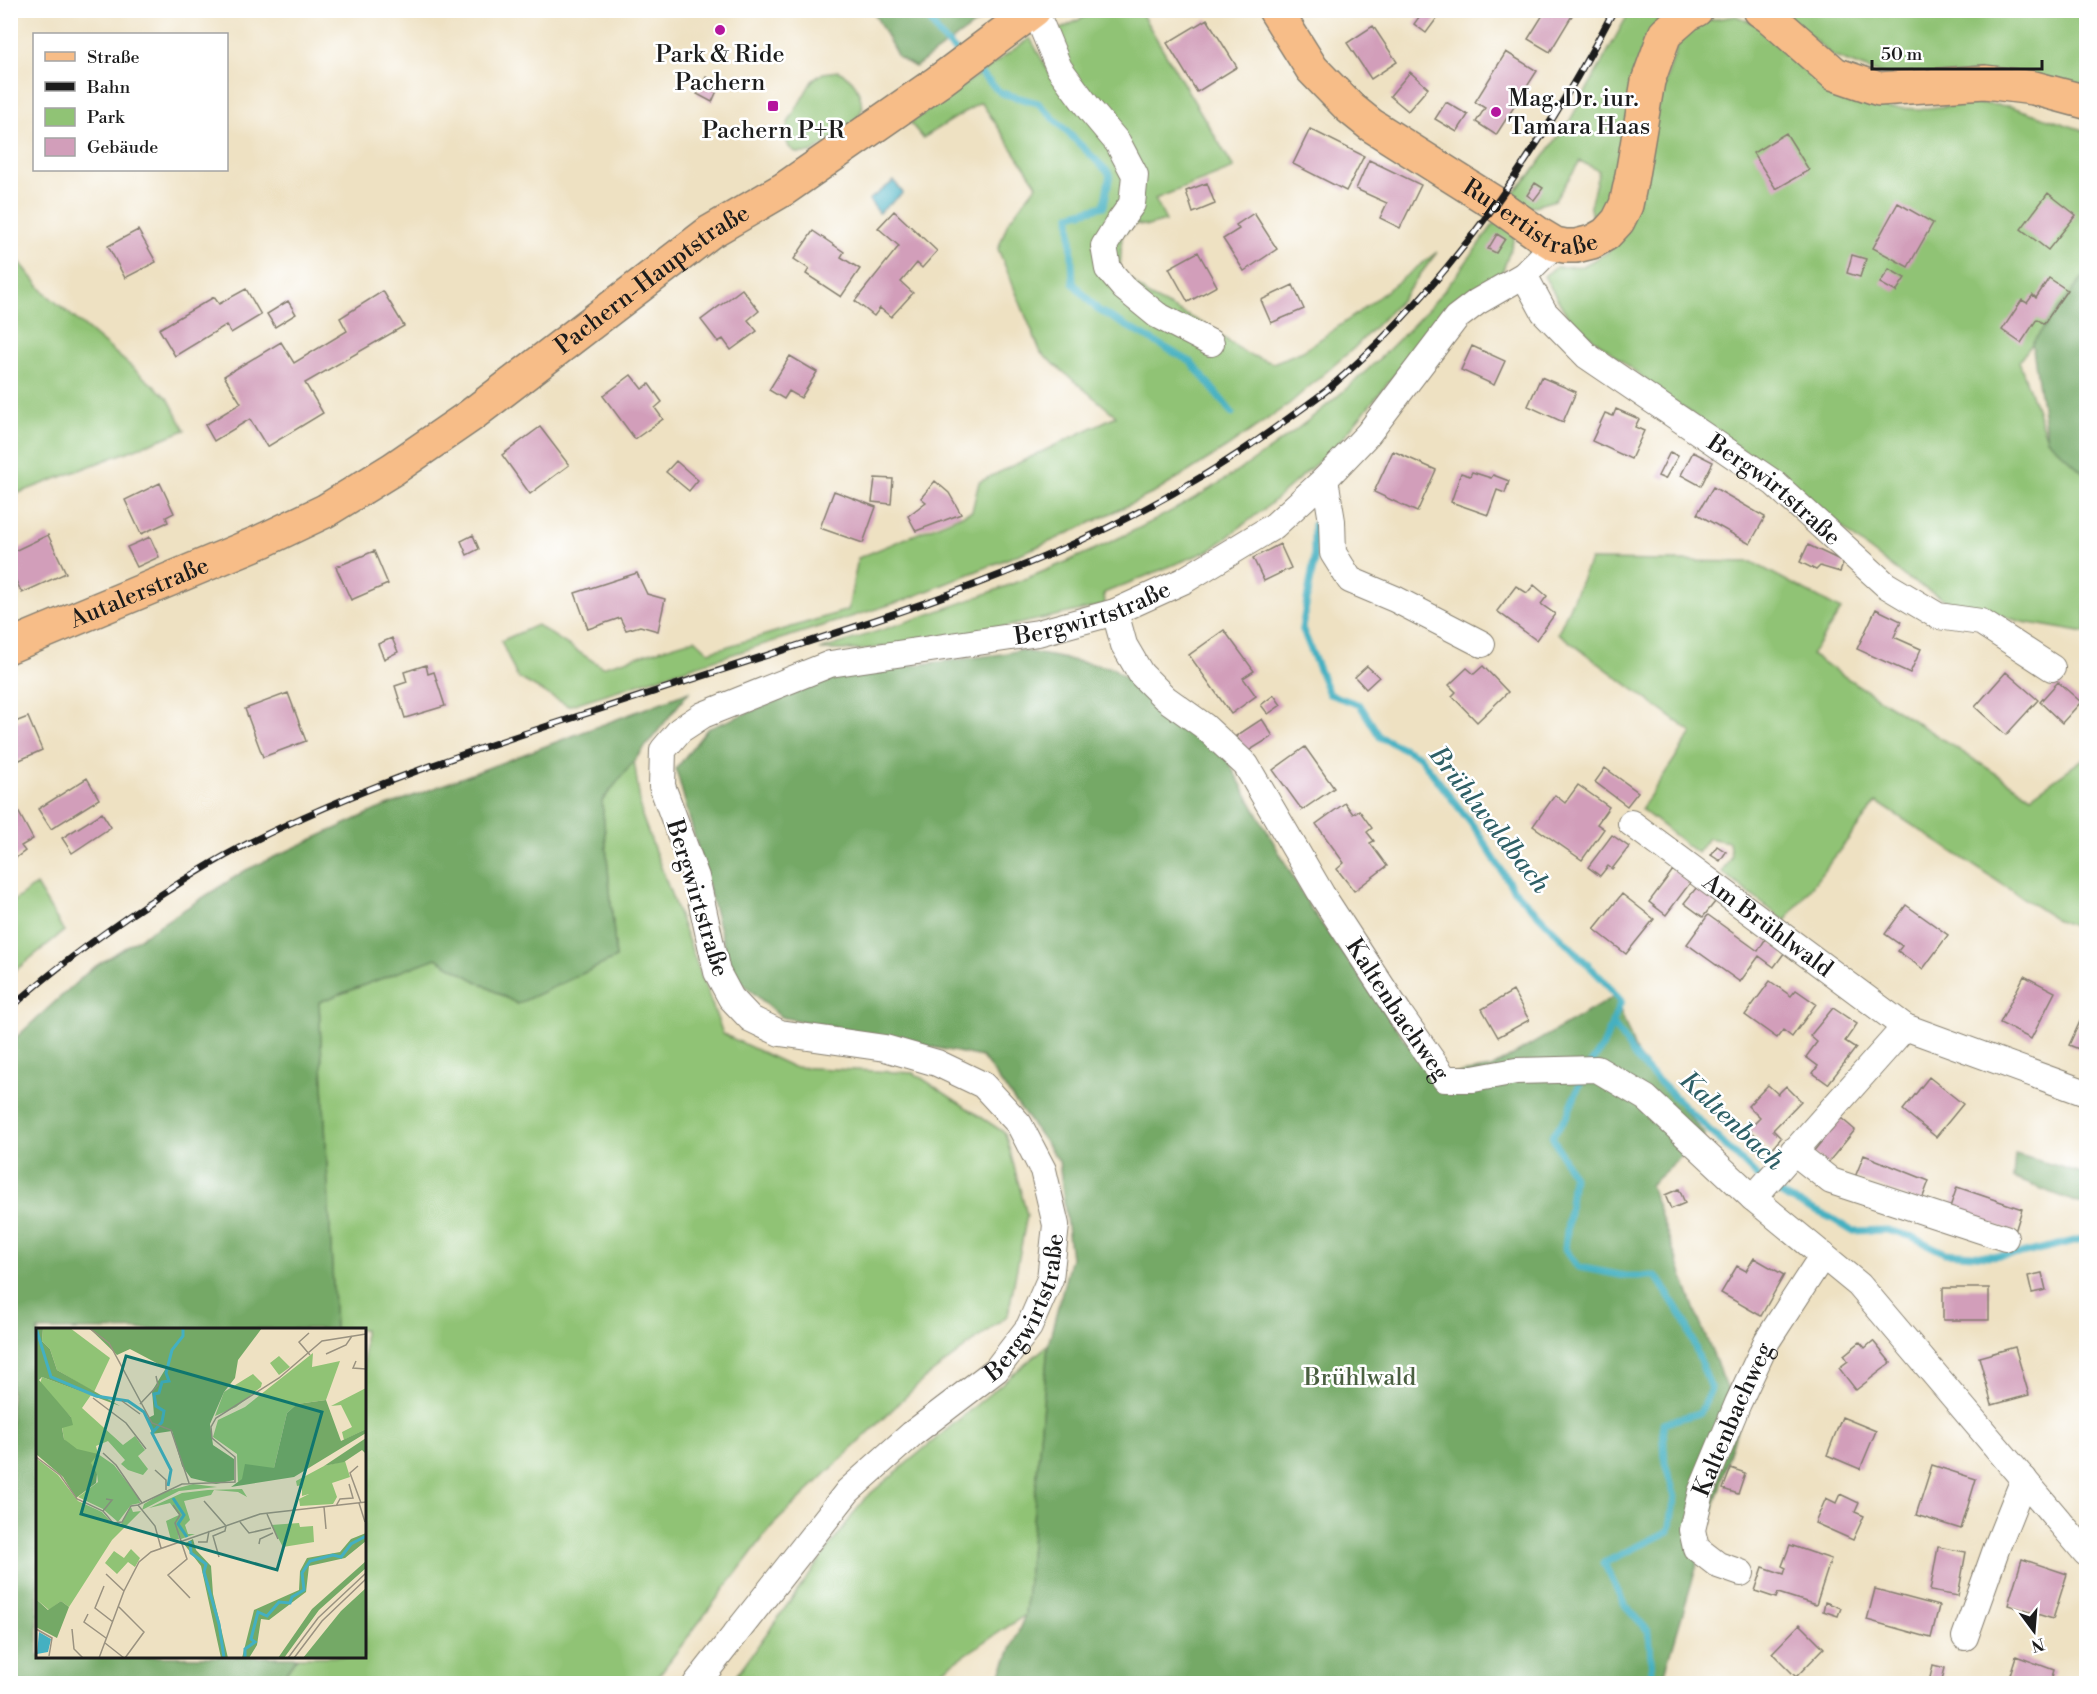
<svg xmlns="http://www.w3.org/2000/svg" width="2097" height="1694" font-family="'Libre Bodoni',serif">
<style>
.green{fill:#90c375;stroke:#567048;stroke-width:1.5}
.forest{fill:#74a966;stroke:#486241;stroke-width:1.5}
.water{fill:#44b0c1;stroke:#30666e;stroke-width:1.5}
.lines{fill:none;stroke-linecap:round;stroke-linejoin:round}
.stream{stroke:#44b0c1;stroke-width:7}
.building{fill:#d29eba}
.minor-casing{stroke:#857e6f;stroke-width:28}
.major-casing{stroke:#857e6f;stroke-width:36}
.minor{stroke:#fff;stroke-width:26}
.major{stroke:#f7bd88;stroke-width:33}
.rail-casing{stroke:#1c1c1c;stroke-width:7}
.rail{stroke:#fff;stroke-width:4.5;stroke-dasharray:14;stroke-linecap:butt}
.poi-dot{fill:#b5179e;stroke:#fff;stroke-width:2}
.labels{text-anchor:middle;stroke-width:5;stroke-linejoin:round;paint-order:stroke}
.poi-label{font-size:24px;fill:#1c1c1c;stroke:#fff}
.street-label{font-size:24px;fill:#1c1c1c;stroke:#fff}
.park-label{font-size:24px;fill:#4a5f40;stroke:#fff}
.water-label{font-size:26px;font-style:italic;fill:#2e5f66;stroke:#fff}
.inset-river{fill:none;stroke:#44b0c1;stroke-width:3}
.inset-road{fill:none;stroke:#9a9280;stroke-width:1.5}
.view{fill:#0f766e;fill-opacity:0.15;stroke:#0f766e;stroke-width:3}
.inset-edge{fill:none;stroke:#1c1c1c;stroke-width:3}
</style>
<rect width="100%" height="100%" fill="#fff"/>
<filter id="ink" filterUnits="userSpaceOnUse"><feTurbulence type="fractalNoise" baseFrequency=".0167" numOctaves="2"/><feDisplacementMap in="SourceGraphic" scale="12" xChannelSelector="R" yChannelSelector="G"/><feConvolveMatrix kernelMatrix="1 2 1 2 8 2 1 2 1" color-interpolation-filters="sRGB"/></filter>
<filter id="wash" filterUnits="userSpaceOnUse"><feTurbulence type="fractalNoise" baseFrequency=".008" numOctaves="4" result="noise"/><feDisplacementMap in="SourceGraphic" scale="24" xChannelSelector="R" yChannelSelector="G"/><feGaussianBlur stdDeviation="1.35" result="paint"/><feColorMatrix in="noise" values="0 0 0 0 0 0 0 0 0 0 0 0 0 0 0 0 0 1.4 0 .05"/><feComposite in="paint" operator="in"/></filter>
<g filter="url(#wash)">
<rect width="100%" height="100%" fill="#eee1c2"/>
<path class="green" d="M1096,11H1140L1234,168L1155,199L1166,221L1148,226L1136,224L1122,235L1120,269L1147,295L1202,323L1247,354L1273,363L1303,351L1355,315L1437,252L1402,299L1354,348L1289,404L1227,447L1156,492L1054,540L905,600L568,706L517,677L501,641L537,625L602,667L695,639L709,652L848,610L858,558L972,511L979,482L1116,416L1041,353L998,249L1008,222L1037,185L981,102L923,138L910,123L1030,38L1054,81L1070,75L1057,31Z
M1630,11H1662L1643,52L1614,208L1599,217L1591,215L1590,206L1599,171L1580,161L1555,200L1524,209L1507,199L1532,173L1569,122Z
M1783,11H2086V93L1891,78L1832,56Z
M1736,16L1762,26L1856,90L1889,108L1922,109L1972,103L2009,106L2086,131V274L2019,361L2047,439L2086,475V633L2023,622L1945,600L1908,579L1859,542L1802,493L1657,389L1569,319L1544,276L1556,267L1583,266L1608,252L1627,230L1657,107L1679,41L1703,21Z
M838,71C856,80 858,88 863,107L856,122L811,153H796L789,147L785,137L788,123L812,81L823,73Z
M1500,216L1508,223L1514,239L1502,273L1449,309L1336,446L1268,506L1210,550L1104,593L1105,605L982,632L862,650H820C923,617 1027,583 1125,535C1243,478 1350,397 1437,299C1460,273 1479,243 1500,216Z
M10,250L44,292L168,398L185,430L11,496Z
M1590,560L1752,562L1841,610L1811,655L2031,796L2086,757V931L2055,919L1877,802L1785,921L1722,872L1731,857L1729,842L1708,838L1697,853L1641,809L1692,733L1558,633Z
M634,760L642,816L723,1034L793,1067L914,1073L1005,1133L1027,1215L1008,1315L923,1380L772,1526L653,1683L278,1684L297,1657L364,1656V1330L335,1329L319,1002L436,958L517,1004L616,958L602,801Z
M36,885L64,931L11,974V903Z
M1048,1345L1025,1615L923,1683L730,1684L865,1498Z"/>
<path class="forest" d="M873,11H987L985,17L915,67L898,57Z
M2086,274V475L2047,439L2032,343Z
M1019,650L1113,668L1225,756L1311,909L1432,1078L1491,1068L1615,996L1637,1055L1705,1135L1650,1185L1695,1311L1740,1419L1663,1680L1676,1683H997L1025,1615L1048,1345L1071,1258L1059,1161L982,1057L781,1017L732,974L676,769L707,729L844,674L1002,654Z
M689,692L602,801L616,958L517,1004L436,958L319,1002L335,1329L38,1330V1656L297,1657L278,1683H11V1042L91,969L246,870L376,810Z
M2015,1154L2086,1174V1206L2013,1178Z"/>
<path class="water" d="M894,181L903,193L879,213L869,200Z"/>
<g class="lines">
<path class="stream" d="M924,10L940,36L961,56
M974,67L1001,93L1038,103L1110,174L1104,206L1070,215L1073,283L1098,310L1191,362L1232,413
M1314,525V561L1302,628L1329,694L1360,705L1380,737L1419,756L1477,831L1513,889L1603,980L1621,1001L1603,1046L1591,1064
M1612,1022L1638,1061L1763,1182L1788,1198L1831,1218L1852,1231L1887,1230L1913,1237L1945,1253L1988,1256L2021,1254L2086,1238
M1583,1076L1567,1116L1552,1136L1573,1177L1565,1249L1578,1267L1625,1276H1656L1685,1321L1711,1389L1700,1413L1663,1423L1665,1463L1675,1497L1669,1531L1604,1563L1624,1604L1649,1632L1653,1684"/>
</g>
<g id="blocks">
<path class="building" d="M1424,10H1443L1426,33L1414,24Z
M1546,10H1568L1573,14L1550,52L1528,39Z
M1207,19L1237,67L1197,92L1167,43Z
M1373,26L1397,62L1371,79L1347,43Z
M1506,52L1537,71L1496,135L1476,122L1485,108L1475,102Z
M1410,72L1428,88L1408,111L1390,96Z
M706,77L720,84L712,102L697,94Z
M1446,102L1468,115L1457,132L1435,119Z
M1310,129L1364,156L1346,191L1293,164Z
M1786,133L1809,170L1776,189L1753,153Z
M1369,160L1421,185L1400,228L1380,218L1387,203L1356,189Z
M1207,183L1215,204L1193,213L1186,191Z
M1535,183L1543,188L1534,200L1527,195Z
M2048,193L2076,215L2048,250L2021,229Z
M1898,203L1933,223L1908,267L1873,248Z
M894,211L937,251L922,268L917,263L901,282L913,293L891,317L880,308L874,316L855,301L899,246L878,228Z
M1254,213L1277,249L1244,271L1223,239L1239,229L1236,225Z
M138,230L156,262L125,278L108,246Z
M813,231L844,252L841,257L860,269L841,297L806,274L809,269L794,259Z
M1497,234L1505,239L1496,253L1488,249Z
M1198,252L1217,286L1188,302L1169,268Z
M1852,255L1866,259L1860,277L1847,273Z
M1889,269L1905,278L1896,292L1880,283Z
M2049,278L2067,290L2044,324L2037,319L2021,343L2002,330L2022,300L2027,303L2033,295L2036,298Z
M1293,285L1304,309L1271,323L1261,300Z
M246,289L261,315L231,333L226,325L175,356L159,329L214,297L219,304Z
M742,289L759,311L748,320L757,331L731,350L723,339L718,342L701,320Z
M383,291L404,326L305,383L323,413L267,447L250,419L214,441L205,425L241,403L224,376L281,342L294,363L347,331L340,318Z
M288,301L296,314L275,327L267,314Z
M1472,346L1505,361L1494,385L1461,370Z
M790,356L817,372L801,398L789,391L784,399L769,390Z
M631,375L642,389L649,384L662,402L655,408L663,419L635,439L603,396Z
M1541,377L1576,392L1563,422L1528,406Z
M1616,409L1639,419L1635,427L1644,431L1631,459L1592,441L1605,413L1613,416Z
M540,427L569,465L530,494L502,455Z
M1393,451L1436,470L1417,512L1374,492Z
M1670,452L1678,456L1665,479L1658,476Z
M1693,452L1713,462L1701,486L1681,475Z
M676,461L698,480L689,491L666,472Z
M1472,472L1491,478L1493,475L1509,481L1505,493L1497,490L1488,515L1451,502L1461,473L1470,476Z
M875,478L893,479L891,504L872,502Z
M935,481L949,493L961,514L916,531L908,516L926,502L921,498Z
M160,483L174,513L166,517L168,522L141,534L125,500Z
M1713,487L1765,517L1750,544L1697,514Z
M834,491L876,507L863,543L820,528Z
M48,535L66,573L22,593L10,569V553Z
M473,535L479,549L467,555L461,541Z
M150,537L159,557L137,567L127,547Z
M1280,544L1291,568L1264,581L1253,558Z
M1808,545L1844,562L1840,572L1820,566L1816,570L1800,562Z
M374,551L388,584L351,600L336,567Z
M637,573L647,594L665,599L658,631L640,626L626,630L620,618L588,629L575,593Z
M1534,585L1547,596L1541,604L1555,614L1536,640L1497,611L1516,586L1527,593Z
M1876,609L1901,621L1894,637L1921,649L1910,673L1857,649Z
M1224,630L1254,671L1243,678L1256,696L1231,714L1189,655Z
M392,638L398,652L384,659L378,644Z
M426,665L428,674L434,672L445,706L405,718L395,686L407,682L404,672Z
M1367,666L1379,677L1366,689L1355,677Z
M1483,666L1508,692L1477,722L1452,696L1456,692L1449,685L1467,668L1474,674Z
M2006,672L2038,700L2006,735L1975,707Z
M2058,682L2081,702L2062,723L2040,702Z
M288,693L306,741L263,757L245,709Z
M1274,695L1281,705L1268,714L1261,705Z
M28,717L42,750L13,763L10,756V724Z
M1262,719L1273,736L1247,752L1236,736Z
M1305,747L1334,788L1302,810L1273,770Z
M1605,768L1638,792L1627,806L1595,782Z
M87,778L99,799L51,829L38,809Z
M1578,785L1609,807L1597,824L1604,829L1582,860L1533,826L1555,795L1565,803Z
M10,796L33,839L21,846L25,851L10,862Z
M1345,803L1353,814L1359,810L1372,828L1367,832L1374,841L1370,843L1387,866L1354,891L1337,869L1344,863L1316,824Z
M102,813L111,827L72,853L62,838Z
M1612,835L1629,847L1612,869L1608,866L1600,876L1588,867Z
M1717,846L1726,852L1720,861L1711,855Z
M1673,870L1690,883L1666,915L1649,902Z
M1697,887L1715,902L1703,917L1684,903Z
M1622,894L1654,919L1626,954L1594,929Z
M1906,905L1948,935L1923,969L1898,951L1902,946L1885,934Z
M1708,915L1758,951L1766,938L1785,952L1774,967L1759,956L1740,982L1687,944Z
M2024,976L2055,992L2031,1039L2000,1023Z
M1770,981L1791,996L1796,990L1816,1004L1792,1037L1783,1030L1777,1038L1745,1015Z
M1513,991L1529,1020L1498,1037L1482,1009Z
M1833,1008L1857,1024L1845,1041L1856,1048L1828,1084L1813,1073L1818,1066L1806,1057L1817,1042L1810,1036Z
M2083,1015L2086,1017V1052L2069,1045Z
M1929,1077L1963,1104L1936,1137L1903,1110Z
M1768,1085L1778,1094L1786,1086L1801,1101L1773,1130L1781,1138L1771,1150L1749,1129L1760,1118L1748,1106Z
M1841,1118L1855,1130L1826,1165L1812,1153Z
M1864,1155L1929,1181L1921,1202L1855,1177Z
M1957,1187L2022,1209L2015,1232L1949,1210Z
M1679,1189L1685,1203L1671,1209L1665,1195Z
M1754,1258L1784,1275L1761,1316L1721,1293L1737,1266L1746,1271Z
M2042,1273L2046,1290L2032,1293L2028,1276Z
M1943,1288H1989V1320H1943Z
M2081,1334H2086V1377H2085Z
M1873,1341L1891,1363L1856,1390L1839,1368L1848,1361L1844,1355L1860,1342L1865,1348Z
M2015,1347L2029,1395L1992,1405L1979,1357Z
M1842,1417L1876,1431L1860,1469L1827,1455Z
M1932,1465L1976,1479L1961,1529L1916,1515Z
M1731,1468L1745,1473L1738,1494L1723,1489Z
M1840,1494L1859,1503L1855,1512L1864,1516L1853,1540L1815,1523L1826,1498L1836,1503Z
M1790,1545L1831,1559L1816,1605L1778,1593L1776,1598L1755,1591L1763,1567L1784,1574L1786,1568L1782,1566Z
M1938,1547L1966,1552L1958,1596L1930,1591Z
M2022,1559L2067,1574L2053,1619L2008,1605Z
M1875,1589L1939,1606L1931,1638L1867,1620Z
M1825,1602L1841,1608L1838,1616L1823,1611Z
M1800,1624L1824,1648L1796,1677L1772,1653Z
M2016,1656L2054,1670L2050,1684H2007Z
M1933,1665L1945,1668L1941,1684L1929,1682Z"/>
</g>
</g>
<g filter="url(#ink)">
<use href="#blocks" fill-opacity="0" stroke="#857e6f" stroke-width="1.5"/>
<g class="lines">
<g class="minor-casing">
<g id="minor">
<path d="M1035,10L1059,68L1091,111L1118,143L1135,175L1132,204L1117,225L1104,246L1108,269L1124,288L1157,315L1211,343"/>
<path id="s1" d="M1524,275L1544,312L1587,356L1774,483L1886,585L1938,616L1981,622L2052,668"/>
<path d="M1325,479L1332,521L1333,553L1350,580L1395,599L1482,644"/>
<path id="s2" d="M1115,612L1124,645L1141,674L1165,698L1204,726L1246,765L1322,895L1401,1016L1445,1079H1473L1516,1071L1597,1069L1646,1098L1753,1198L1859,1285L2086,1553"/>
<path id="s3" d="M1631,823L1905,1027L2086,1093"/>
<path d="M1793,1151L1831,1181L2005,1238"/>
<path d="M1753,1198L1905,1027"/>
<path id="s4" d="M1741,1573L1718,1565L1696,1548L1692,1530L1701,1492L1738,1403L1767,1341L1823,1255"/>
<path d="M1965,1637L1998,1544L2024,1479"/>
<path id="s5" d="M696,1684L848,1491L912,1434L996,1370L1029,1327L1050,1279L1056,1225L1043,1170L1019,1124L983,1085L937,1063L885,1048L780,1033L751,1019L731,998L717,972L696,877L662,786L663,750L680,730L703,715L830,664L1038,633L1115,612L1183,581L1274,526L1325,479L1368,434L1456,318L1477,302L1524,275L1555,244"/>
</g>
</g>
<g class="major-casing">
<g id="major">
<path id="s6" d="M1275,10L1312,69L1350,108L1371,125L1496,204L1540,235L1555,244L1565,246H1576L1592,242L1606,234L1618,221L1626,205L1631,181L1648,81L1665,34L1689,13L1696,10"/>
<path d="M1760,10L1770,17L1835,74L1879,89L1985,82L2034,88L2086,102"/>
<path id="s7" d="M10,646L262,541L325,511L393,469L470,416L710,232L784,189L938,82L1034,10"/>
</g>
</g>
<use href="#minor" class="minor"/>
<use href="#major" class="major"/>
<g class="rail-casing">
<path id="rail" d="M10,1009C46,975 86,946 126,918C166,891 207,864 251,842C350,792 455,756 560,722C641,696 722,670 802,644C970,590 1127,535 1272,430C1290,417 1309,404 1327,390C1449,286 1540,151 1614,10"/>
</g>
<use href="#rail" class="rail"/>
</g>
</g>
<g class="poi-dot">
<circle cx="720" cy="30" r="6"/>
<rect x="767" y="100" width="12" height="12" rx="3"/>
<circle cx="1496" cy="112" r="6"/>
</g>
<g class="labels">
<g class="poi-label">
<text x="720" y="62">Park &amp; Ride<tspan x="720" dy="28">Pachern</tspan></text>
<text x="1508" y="106" text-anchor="start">Mag. Dr. iur.<tspan x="1508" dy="28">Tamara Haas</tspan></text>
<text x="773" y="138">Pachern P+R</text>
</g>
<g class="street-label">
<text dy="8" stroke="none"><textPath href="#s6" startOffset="338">Rupertistraße</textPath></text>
<text dy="8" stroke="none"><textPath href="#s7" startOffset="744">Pachern-Hauptstraße</textPath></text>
<text dy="8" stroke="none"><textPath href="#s1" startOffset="334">Bergwirtstraße</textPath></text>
<text dy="8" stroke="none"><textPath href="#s7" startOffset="140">Autalerstraße</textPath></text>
<text dy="8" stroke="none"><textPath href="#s5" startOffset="1750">Bergwirtstraße</textPath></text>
<text transform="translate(698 898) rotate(73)" y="8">Bergwirtstraße</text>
<text dy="8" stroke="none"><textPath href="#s3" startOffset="171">Am Brühlwald</textPath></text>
<text dy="8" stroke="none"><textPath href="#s2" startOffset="495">Kaltenbachweg</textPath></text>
<text dy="8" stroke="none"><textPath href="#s5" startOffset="508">Bergwirtstraße</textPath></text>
<text dy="8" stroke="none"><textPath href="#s4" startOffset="189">Kaltenbachweg</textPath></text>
</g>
<g class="park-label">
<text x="1360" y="1385">Brühlwald</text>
</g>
<g class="water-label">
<text transform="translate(1490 819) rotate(52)" y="9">Brühlwaldbach</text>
<text transform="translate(1732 1120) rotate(43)" y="9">Kaltenbach</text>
</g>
</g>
<g transform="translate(36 1328)">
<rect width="330" height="330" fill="#eee1c2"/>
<path d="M7,0H34L74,30L58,64L21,42L14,21L6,13ZM277,25L276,39L304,33L290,72L261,76L251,85L238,140L226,141L202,154L201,126L177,109L182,92L209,79ZM243,28L254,39L243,47L234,35ZM217,46L226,55L225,59L200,79L179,88L188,64ZM6,49L55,67L46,80L87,117L99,108L109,122L102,128L112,141L107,147L92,142L85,136L89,132L72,113L60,118L62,126L78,137L103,170L104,175L95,177L82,194L67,181L42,169L62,154L61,146L28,111L26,99L35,89L4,56ZM330,60V101L308,112L306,104L316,99L305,77L295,78ZM0,130L22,147L42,173L66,184L77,196L84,198L95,179L97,184L105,183L76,212L33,279L25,273L13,282L0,271ZM309,133L314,149L296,155L301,169L297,176L264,178L263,171L273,166L266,168V157L261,158L260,153L288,138ZM157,156L181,159L143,163L106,182L108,176L128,164ZM206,161L211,169L202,164L178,162L175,167L148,173L154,192L149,197L152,206H159L145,211L142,204L143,211L135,212L130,193L143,187L134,175L113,180L146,165L172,162ZM263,195L264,199L277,198L278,214L247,219L235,197ZM95,221L104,230L99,239L92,234L81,246L69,235L78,223L88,230Z" fill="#90c375"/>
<path d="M0,0H7L6,13L14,21L21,42L84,78L6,49L3,52L35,89L37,97L26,100L28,111L41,121L62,126L55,135L61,146L60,155L40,170L27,149L0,126ZM53,0H226L202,32L199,50L188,64L174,96L177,117L198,131V152L180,156L155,150L146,138L136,103L116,106L112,90L118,87L116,63L130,40L94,21L81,27ZM290,72L305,113L330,101V105L258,149L195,159L206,151L209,136L238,140L251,85L261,76ZM330,110V126L326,122L308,134L288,138ZM330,205V213L309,230L273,238L270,264L233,292L225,291L221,317L213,330H206L218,282L263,262L264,243L271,230L304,224L315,211ZM157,211L160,222L175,238L177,266L192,330H185L165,238L148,216ZM330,233V240L283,282L248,330H242L276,281ZM330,260V330H267L305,283ZM0,271L12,282L25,273L33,279L21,310L0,299Z" fill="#74a966"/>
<path d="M3,304L15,311L12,324L1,326Z" fill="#44b0c1"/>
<path class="inset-river" d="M0,0L15,49L60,68L92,73L108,84L117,103M132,158L135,142L116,105L126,94L128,83L120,78L118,66L123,65L126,54L133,53L130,45L136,22L147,8V0M137,170L148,187L142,196L151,209M154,213L155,225L170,236L168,244L183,296L188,330M209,330V321L219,314L215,311L222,284L231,288L243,274L254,275L256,269L268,262L266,245L274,233L297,227L305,229L315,216L330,208"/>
<path class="inset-road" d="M53,0L73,15L116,95L135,102L153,155M273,5L263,14L274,27M290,26L310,17L316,8M320,33L317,40L330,41M57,70L90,95L110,121M86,73L104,86M104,76L122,57L120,48M67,125L80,137L106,175M0,129L24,147L41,171L67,183L77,195L86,194L95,178L102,177L119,198L125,220M322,138L314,145L325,175M119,142L130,152V162M168,173L190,198L189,203L177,208L183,229M323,175L329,194M102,177L146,156L199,154V129L176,110L175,99L180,90L243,50L286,13L330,6M137,177L144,187L139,195L151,231L132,247L154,270M300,178L304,171L317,170L313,156M288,179L290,201M67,183L76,172L70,171M231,186L242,211M204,194L213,205L235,200M162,214H171L173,203M223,216L224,211L237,205M70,246L88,263M68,258L59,280L77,294M82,278L108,304L89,330M52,286L48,294L70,310M0,301L16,310L13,328M36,301L38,321L47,330M69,315L88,330M63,330L88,263L103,234L115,224L224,186L330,174M252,330L282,290L330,245M258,330L286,293L330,251"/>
<path class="view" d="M90,28L286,84L241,242L45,186Z"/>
<rect width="330" height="330" class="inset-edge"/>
</g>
<rect width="2097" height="1694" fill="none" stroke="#fff" stroke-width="36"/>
<rect x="33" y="33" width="195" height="138" fill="#ffffff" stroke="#a4a4a4" stroke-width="1.5"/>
<rect x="45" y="52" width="30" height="9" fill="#f7bd88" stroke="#a4a4a4" stroke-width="1.5"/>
<text x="87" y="63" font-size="18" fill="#1c1c1c">Straße</text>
<rect x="45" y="82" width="30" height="9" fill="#1c1c1c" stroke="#a4a4a4" stroke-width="1.5"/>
<text x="87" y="93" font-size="18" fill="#1c1c1c">Bahn</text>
<rect x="45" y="108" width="30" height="18" fill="#90c375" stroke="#a4a4a4" stroke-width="1.5"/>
<text x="87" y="123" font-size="18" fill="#1c1c1c">Park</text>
<rect x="45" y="138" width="30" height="18" fill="#d29eba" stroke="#a4a4a4" stroke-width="1.5"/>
<text x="87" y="153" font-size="18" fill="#1c1c1c">Gebäude</text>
<g transform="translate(2034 1631) rotate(164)" stroke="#ffffff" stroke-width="4.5" paint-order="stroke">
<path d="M0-4.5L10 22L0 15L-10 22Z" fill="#1c1c1c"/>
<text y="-9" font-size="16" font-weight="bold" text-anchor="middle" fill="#1c1c1c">N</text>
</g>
<path d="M1872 60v9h170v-9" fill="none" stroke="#1c1c1c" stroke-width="3"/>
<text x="1881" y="60" font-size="18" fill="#1c1c1c" stroke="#ffffff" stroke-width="4.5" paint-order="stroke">50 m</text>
</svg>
